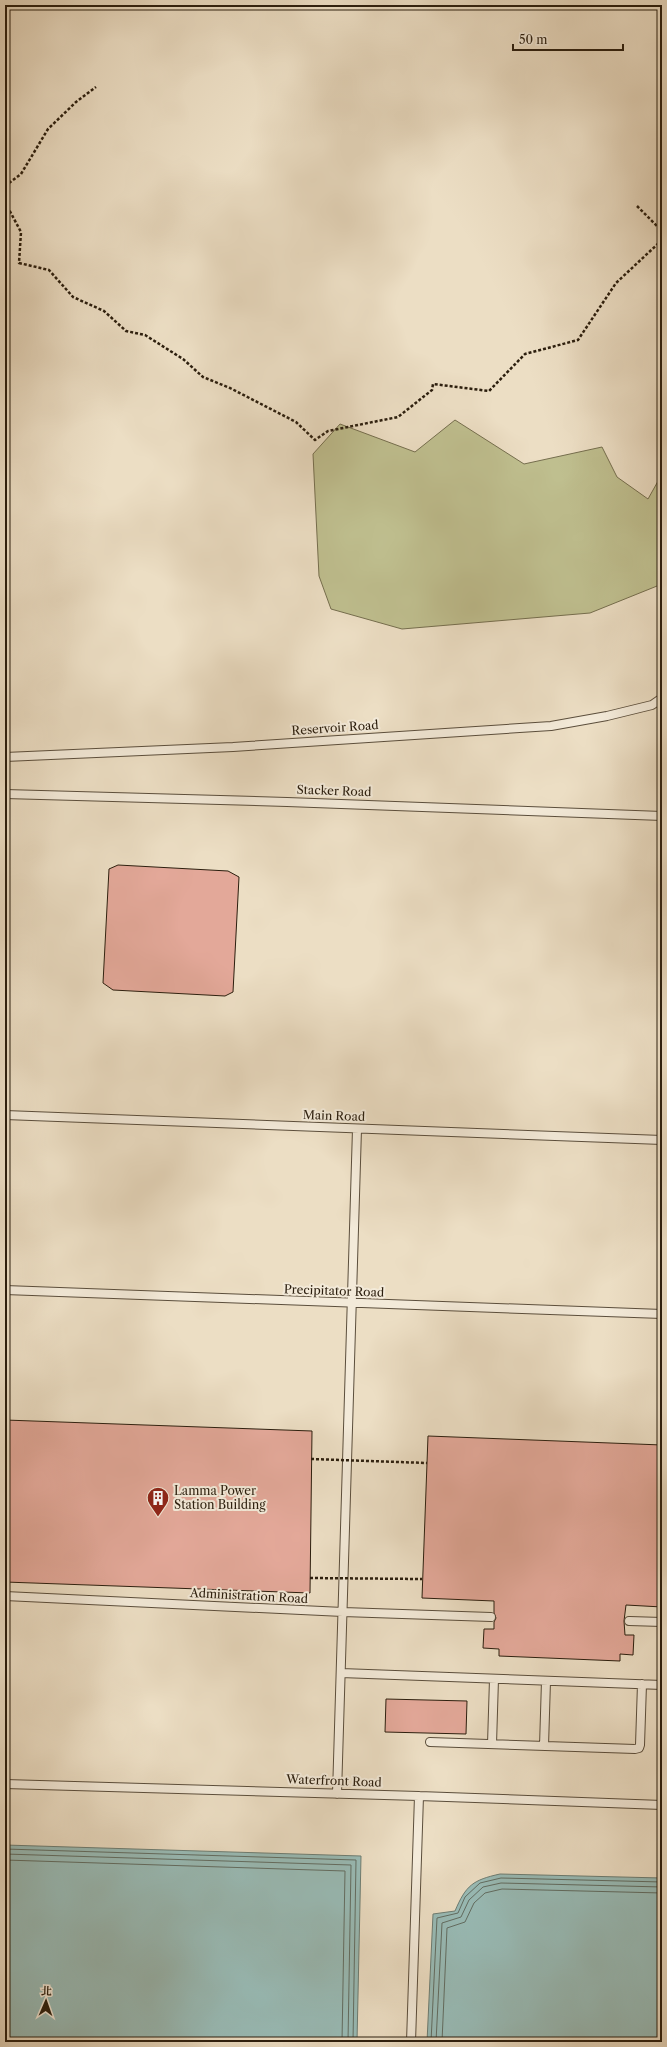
<svg xmlns="http://www.w3.org/2000/svg" width="667" height="2047" font-family="'Libre Caslon Text','Noto Serif TC',serif">
<style>
.green{fill:#bfbf8f;stroke:#756e4e}
.water{fill:#99bcb7;stroke:#6d7d73}
.lines{fill:none;stroke-linecap:round;stroke-linejoin:round}
.shore{stroke:#626d62;stroke-width:1}
.building{fill:#e3a899;stroke:#2b1e0e}
.service-casing{stroke:#5b4e3c;stroke-width:10}
.path{stroke:#2b1e0e;stroke-width:2.5;stroke-dasharray:3 2;stroke-linecap:butt}
.service{stroke:#f3ead9;stroke-width:8}
.path-bridge{stroke:#2b1e0e;stroke-width:2.5;stroke-dasharray:3 2;stroke-linecap:butt}
.labels{text-anchor:middle;stroke-width:4;stroke-linejoin:round;paint-order:stroke}
.street-label{font-size:12px;fill:#2b1e0e;stroke:#f3ead9}
.poi-label{font-size:12px;fill:#2b1e0e;stroke:#f3ead9;text-anchor:start}
</style>
<rect width="100%" height="100%" fill="#ecdec4"/>
<filter id="stains"><feTurbulence type="fractalNoise" baseFrequency=".005" numOctaves="4"/><feColorMatrix values="0 0 0 0 .2 0 0 0 0 .09 0 0 0 0 .02 0 0 0 .5 -.17"/></filter>
<radialGradient id="worn" r=".72"><stop offset=".6" stop-color="#630" stop-opacity="0"/><stop offset="1" stop-color="#630" stop-opacity=".3"/></radialGradient>
<path class="green" d="M455,420L524,464L602,447L617,477L648,499L662,474V584L590,613L402,629L331,609L319,576L313,454L340,424L415,452Z"/>
<path class="water" d="M5,1845L361,1856L357,2042H5Z
M500,1874L662,1878V2042H427L433,1914L455,1911C466,1885 473,1880 500,1874Z"/>
<g class="lines">
<path class="shore" d="M5,1849L356,1860L353,2042
M5,1854L351,1865L348,2042
M5,1860L345,1871L342,2042
M431,2042L437,1918L458,1913L465,1897L480,1883L501,1878L662,1882
M436,2042L442,1923L461,1917L469,1900L483,1887L501,1883L662,1887
M442,2042L447,1928L465,1922L474,1903L485,1893L502,1889L662,1893"/>
</g>
<path class="building" d="M118,865L228,871L239,877L233,992L225,996L113,990L103,983L109,869Z
M5,1420L312,1431L310,1593L5,1582Z
M428,1436L662,1445V1607L626,1605L624,1621L625,1635H634L633,1655L620,1654V1661L499,1656V1649L483,1648L484,1629H494V1622L496,1618L494,1613V1601L422,1598Z
M386,1699L467,1701L466,1734L385,1732Z"/>
<g class="lines">
<g class="service-casing">
<path id="service" d="M5,757L233,747L551,726L607,716L652,705L662,698
M5,794L287,802L662,816
M5,1115L662,1140
M5,1290L662,1314
M5,1596L343,1612L491,1617
M629,1621L662,1622
M341,1673L662,1685
M430,1742L635,1749L639,1748L640,1745L642,1684
M492,1744L494,1679
M544,1746L546,1681
M5,1784L419,1796L662,1805
M337,1794L357,1129
M411,2042L419,1796"/>
</g>
<path class="path" d="M5,186L21,174L48,129L76,102L96,87
M5,202L21,232L19,263L49,270L73,297L104,311L126,331L145,335L183,359L203,377L230,388L296,422L315,440L328,431L398,417L432,390L433,384L489,391L525,354L578,340L616,283L662,240
M637,206L662,231"/>
<use href="#service" class="service"/>
<path class="path-bridge" d="M311,1459L427,1463
M310,1578L422,1579"/>
</g>
<defs>
<g id="building-pin" transform="scale(1.15)"><path d="M0 17L-7.5 6A9.5 9.5 0 1 1 7.5 6Z" fill="#8f2418" stroke="#f3ead9"/><path d="M-4-6H4V6H1V3H-1V6H-4ZM-2.5-4.3h1.7v1.8h-1.7ZM.8-4.3h1.7v1.8H.8ZM-2.5-1h1.7V.8h-1.7ZM.8-1h1.7V.8H.8Z" fill="#fff"/></g>
</defs>
<g fill-rule="evenodd">
<use href="#building-pin" x="158" y="1498"/>
</g>
<g class="labels">
<g class="street-label">
<text transform="translate(335 728) rotate(-4)" y="4">Reservoir Road</text>
<text transform="translate(334 791) rotate(2)" y="4">Stacker Road</text>
<text transform="translate(334 1116) rotate(2)" y="4">Main Road</text>
<text transform="translate(334 1291) rotate(2)" y="4">Precipitator Road</text>
<text transform="translate(249 1596) rotate(3)" y="4">Administration Road</text>
<text transform="translate(334 1781) rotate(2)" y="4">Waterfront Road</text>
</g>
<g class="poi-label">
<text x="174" y="1495">Lamma Power<tspan x="174" dy="14">Station Building</tspan></text>
</g>
</g>
<rect width="667" height="2047" fill="none" stroke="#ecdec4" stroke-width="20"/>
<rect x="6" y="6" width="655" height="2035" fill="none" stroke="#2b1e0e" stroke-width="2"/>
<rect x="10" y="10" width="647" height="2027" fill="none" stroke="#2b1e0e"/>
<g transform="translate(46 2001) rotate(2)" stroke="#f3ead9" stroke-width="3" paint-order="stroke">
<path d="M0-3L7 15L0 10L-7 15Z" fill="#2b1e0e"/>
<text y="-6" font-size="11" font-weight="bold" text-anchor="middle" fill="#2b1e0e">北</text>
</g>
<path d="M513 44v6h110v-6" fill="none" stroke="#2b1e0e" stroke-width="2"/>
<text x="519" y="44" font-size="12" fill="#2b1e0e" stroke="#f3ead9" stroke-width="3" paint-order="stroke">50 m</text>
<rect width="100%" height="100%" filter="url(#stains)"/>
<rect width="100%" height="100%" fill="url(#worn)"/>
</svg>
